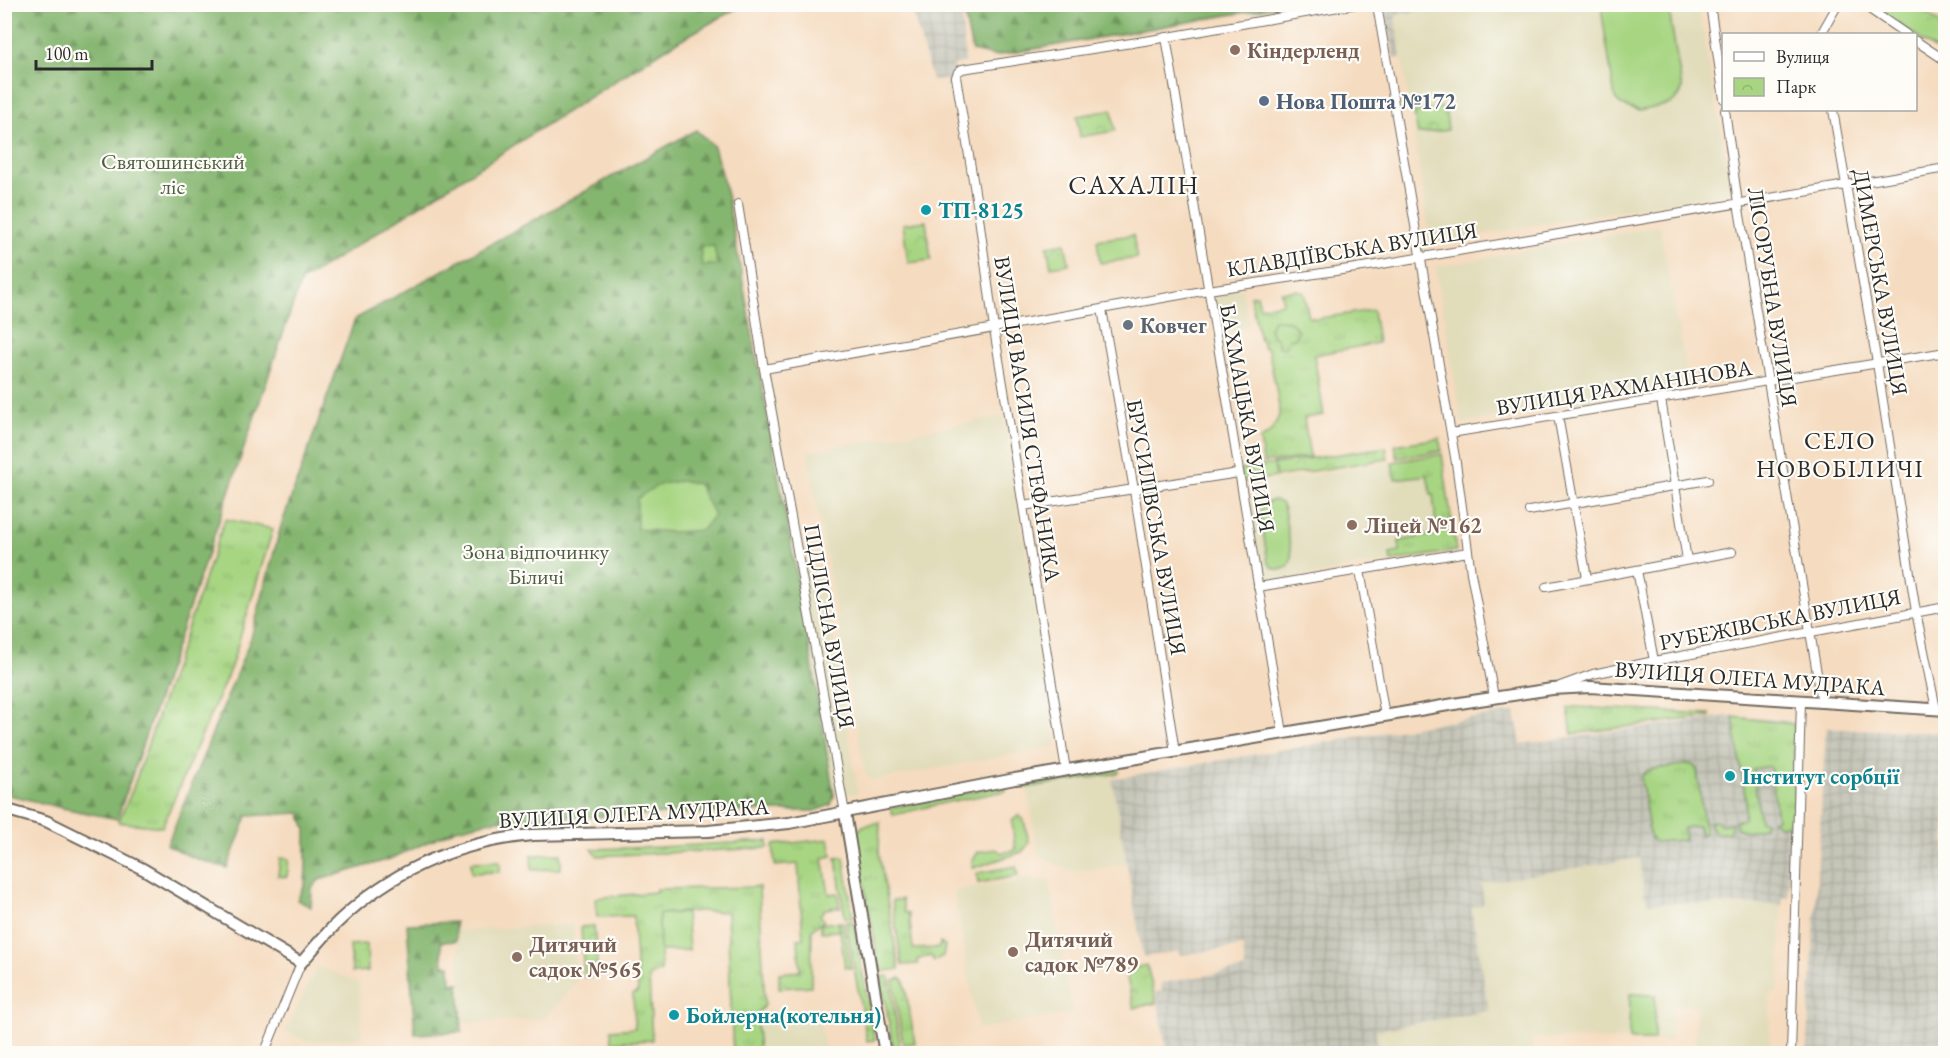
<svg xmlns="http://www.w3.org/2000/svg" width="1950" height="1058" font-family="'EB Garamond',serif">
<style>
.built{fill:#e1dcba}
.industrial{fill:url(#industrial-grid)}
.grass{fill:url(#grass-tufts);stroke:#698056;stroke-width:1.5}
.forest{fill:url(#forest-firs);stroke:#58704e;stroke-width:1.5}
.park{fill:url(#park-crowns);stroke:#698056;stroke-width:1.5}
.pitch{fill:#a7d582;stroke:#698056;stroke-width:1.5}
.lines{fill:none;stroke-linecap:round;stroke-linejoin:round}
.minor-casing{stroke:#72695f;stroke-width:10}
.major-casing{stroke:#72695f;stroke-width:14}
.minor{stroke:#fff;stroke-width:8}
.major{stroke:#fff;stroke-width:10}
.rail{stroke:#2b2b2b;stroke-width:2}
.education-dot{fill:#8d6e63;stroke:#fdfcf7;stroke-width:2}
.service-dot{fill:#5c6f8a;stroke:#fdfcf7;stroke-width:2}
.culture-dot{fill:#0f9aa8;stroke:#fdfcf7;stroke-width:2}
.worship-dot{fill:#6b7280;stroke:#fdfcf7;stroke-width:2}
.labels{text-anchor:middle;stroke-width:4.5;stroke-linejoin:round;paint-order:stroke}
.education-label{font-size:22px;font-weight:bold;fill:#785e54;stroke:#fdfcf7;text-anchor:start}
.service-label{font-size:22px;font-weight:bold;fill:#4e5e75;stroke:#fdfcf7;text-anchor:start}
.park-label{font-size:22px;fill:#505e45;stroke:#fdfcf7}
.culture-label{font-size:22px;font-weight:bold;fill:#0d838f;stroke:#fdfcf7;text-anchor:start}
.street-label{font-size:22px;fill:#2b2b2b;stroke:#fdfcf7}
.worship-label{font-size:22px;font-weight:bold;fill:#5b616d;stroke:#fdfcf7;text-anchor:start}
.neighbourhood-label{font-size:24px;letter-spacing:1.5px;fill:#2b2b2b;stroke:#fdfcf7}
.quarter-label{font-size:26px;letter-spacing:1.5px;fill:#2b2b2b;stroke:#fdfcf7}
</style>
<defs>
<pattern id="industrial-grid" width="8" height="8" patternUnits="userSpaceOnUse" patternTransform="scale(1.5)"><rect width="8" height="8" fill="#c5c5b8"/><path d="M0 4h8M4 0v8" fill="none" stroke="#a9a99e"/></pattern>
<pattern id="grass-tufts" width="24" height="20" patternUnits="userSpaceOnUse" patternTransform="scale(1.5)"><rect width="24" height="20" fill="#a7d582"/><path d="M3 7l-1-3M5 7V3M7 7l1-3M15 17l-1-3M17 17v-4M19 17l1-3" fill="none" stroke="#90b770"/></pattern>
<pattern id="forest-firs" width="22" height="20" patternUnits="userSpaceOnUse" patternTransform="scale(1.5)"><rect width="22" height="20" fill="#85b670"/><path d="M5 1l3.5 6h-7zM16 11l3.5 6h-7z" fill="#6d945c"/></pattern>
<pattern id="park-crowns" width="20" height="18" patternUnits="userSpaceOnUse" patternTransform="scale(1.5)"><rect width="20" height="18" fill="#a7d582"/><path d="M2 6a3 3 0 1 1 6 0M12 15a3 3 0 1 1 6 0" fill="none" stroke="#90b770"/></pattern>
</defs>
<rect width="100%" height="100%" fill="#fdfcf7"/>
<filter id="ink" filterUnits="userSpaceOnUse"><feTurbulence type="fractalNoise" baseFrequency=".0167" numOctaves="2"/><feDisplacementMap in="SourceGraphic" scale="12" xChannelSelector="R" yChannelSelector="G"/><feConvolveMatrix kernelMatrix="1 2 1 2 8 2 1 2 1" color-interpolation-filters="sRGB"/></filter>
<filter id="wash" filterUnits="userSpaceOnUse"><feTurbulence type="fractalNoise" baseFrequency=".008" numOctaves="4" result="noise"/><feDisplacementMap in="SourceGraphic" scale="24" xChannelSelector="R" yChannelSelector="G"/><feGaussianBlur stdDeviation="1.35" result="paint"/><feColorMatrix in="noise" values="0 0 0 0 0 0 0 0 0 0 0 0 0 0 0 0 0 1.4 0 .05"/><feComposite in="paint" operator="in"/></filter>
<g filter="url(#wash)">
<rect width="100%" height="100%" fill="#f5dbbf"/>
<path class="built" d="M1458,4L1698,5L1731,187L1725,193L1431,243L1395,15Z
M1660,226L1688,383L1462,423L1436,267Z
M1242,288L1249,327L1218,333L1213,293Z
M771,377L804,567L821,566L858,793L829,796L756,378Z
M1004,416L1057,746L872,781L865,772L807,452Z
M1442,453L1457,551L1366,566L1362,564L1339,568L1338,571L1262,584L1247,498L1269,494L1267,482Z
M1110,770L1127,864L1073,872L1039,856L1026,785Z
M1640,858L1644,893L1661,904L1782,905L1779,992H1770V1044L1695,1043L1696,1006L1672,1005L1671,1041L1532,1038L1533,1053H1380L1376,1030L1489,1011L1471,906L1484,904L1480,883Z
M1033,878L1034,882L1049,880L1072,1013L978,1029L954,891Z
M573,924L576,983L544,1019L463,1023L457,931Z
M317,966L359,983L362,1038L308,1042L285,1032Z
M817,1009L826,1053H757L755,1012Z"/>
<path class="industrial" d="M911,5H961L965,62L953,65L956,86L947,89L945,79L932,80Z
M1385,5V4L1456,5L1395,15L1401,58L1394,59Z
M1515,712L1521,744L1728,716L1789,721L1790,818L1788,897H1782V905L1648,903L1644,893L1639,858L1481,883L1484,904L1471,907L1489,1011L1376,1030L1380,1053H1172L1167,1051L1156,992L1162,991L1161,983L1245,969L1243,946L1180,955L1179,951L1143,957L1112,779L1432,724Z
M1826,728L1945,733V1053H1807Z"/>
<path class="grass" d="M1866,5H1914L1945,26V56L1916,37V34H1912Z
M1297,290L1304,293L1309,318L1313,317L1314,319L1373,310L1378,343L1314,355L1324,415L1304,418L1310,457L1263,463L1260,439C1270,436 1276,424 1279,415C1281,407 1270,360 1268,349L1263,347V342L1260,340L1250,296L1257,295L1260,307L1283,303L1281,292Z
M1442,454L1456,551L1391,561L1390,554L1400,552L1399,541L1437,534L1433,494H1431L1427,475L1395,479L1392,462Z
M1274,464L1276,477L1241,482L1239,470Z
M225,519L273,529L231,667L162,827L118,822L132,791Z
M1575,707L1710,714V716L1572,734L1568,708Z
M1733,717L1794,724V813C1792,822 1789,826 1779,826L1772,820L1777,819L1770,766L1753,769L1760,821H1765L1764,827C1755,831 1745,833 1737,828L1735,821L1744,819L1746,802Z
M1688,764L1693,765L1697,770L1705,832L1701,836L1698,826L1683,828L1685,840L1654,842L1650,837L1641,777L1648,770Z
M1118,765L1119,773L1024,788L1022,781Z
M1005,785L1006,791L948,802L893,815L891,808Z
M1019,815L1024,820L1029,843L1022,852L973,868L972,862L978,852L996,849L1002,853L1015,850L1012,821Z
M1719,821L1720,825L1732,823L1730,832L1716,834L1712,830L1709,822Z
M880,822L879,853L899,969L880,972L855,834L863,826Z
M829,839L832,856L823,858L829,894L838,893L840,907L825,909L820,915L824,921L812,929L811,986L779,988V973L800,971L798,939L803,938L798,864L775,866L773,845Z
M768,841V848L597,856L592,849L660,847Z
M844,857L853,918H845L836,858Z
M759,887L765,1005L756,1014L759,1053H733L727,912L700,911L659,914L661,971L649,976L652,1040L612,1042L611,1030L635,1028L633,995L638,992L633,916L597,917L595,898L656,892V889Z
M902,899L904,912L909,914L913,949L939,948L940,943L945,946L943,956L933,961L932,956L918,959V964L902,965L892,901Z
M853,921L875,1040L867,1041L846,922Z
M838,922L839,931L821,932V924Z
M839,922H843L851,968L845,967Z
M889,976L900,1046L893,1047L881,977Z
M900,978L904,980L915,1043L903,1044L893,981Z"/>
<path class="forest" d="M954,4H1285V5L994,56L972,51L963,8L953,7Z
M4,5H743L673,44L301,281L117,819L62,808L5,794Z
M696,130L714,147L727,195L805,622L834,796L831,805L814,811H759L495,820L456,829L390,859L319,880L312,888L311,907L297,900L305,885L306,867V829L300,813L247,816L227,868L194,858L167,845L251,638L281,526L355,319Z
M455,922L456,941L441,942L443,965H450L451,983H459L462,1032L415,1034L407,924Z"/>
<path class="park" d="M1445,107L1448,130L1418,134L1414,112Z
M1112,110L1115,131L1080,137L1077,116Z
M926,221L931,260L908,263L903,224Z
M1065,243L1069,264L1051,267L1047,246Z
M714,246L717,265H702L700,247Z
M1273,320L1290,321L1298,330L1295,338L1289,339L1287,346L1283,348L1278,346L1277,338H1274L1269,329Z
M1440,438L1441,451L1397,458L1395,445Z
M1386,447L1388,459L1276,477L1274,464Z
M561,854V869L532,870L531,855Z
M500,861V872L471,873V862Z
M1016,866L1018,876L978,883L977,873Z
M594,926L598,976L584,977L581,927Z
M367,944L368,971L352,972L350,945Z
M1147,965L1156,1003L1134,1008L1125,970Z"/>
<path class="pitch" d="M1603,5H1668L1682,88L1680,95L1670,104L1639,111L1621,105L1615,98L1602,14Z
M1133,235L1137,258L1100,263L1097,240Z
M685,481L698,484L714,515L702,530L671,532L637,529V499C655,485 662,482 685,481Z
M1274,500L1281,503L1284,509L1292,558L1288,567L1280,570L1272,567L1268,562L1260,514L1263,504Z
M280,858L289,859L287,877L278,876Z
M686,913L689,950L660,951L659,914Z
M1630,994L1655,995L1654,1040H1629Z"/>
</g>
<g filter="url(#ink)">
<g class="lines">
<g class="minor-casing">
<path id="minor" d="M1370,4L1377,6L1378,11L1456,463L1471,573L1494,697
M1710,4L1724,99
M1862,4L1906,34
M1821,34L1838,4
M1166,37L1283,733
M1916,41L1946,61
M1725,110L1738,203L1822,703
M1833,110L1877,363L1916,612L1936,709
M738,204L764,369L845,813
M1102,309L1134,490L1175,752
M764,369L1208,290L1376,265L1946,168
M1661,399L1687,560
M1558,416L1587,578
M1451,433L1946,352
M1023,506L1239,473
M1529,511L1708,480
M1360,570L1385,716
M1637,570L1654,661
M1258,587L1468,552
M1546,587L1732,552
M1560,686L1593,674L1654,661L1946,607
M1066,770L994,329L978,210L956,77L958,72L962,69L1151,40L1356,4
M264,1054L301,963
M1791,1054L1801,702"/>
</g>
<g class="major-casing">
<path id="major" d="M4,809L46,821L143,869L301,963C314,948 327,932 341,919C395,868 459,842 532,835L708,831L789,823L1015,779L1466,702L1552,689L1590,687L1946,710
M845,813L885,1054"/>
</g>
<use href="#minor" class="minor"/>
<use href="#major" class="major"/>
<path class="rail" d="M1932,4L1946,13"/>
</g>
</g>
<g class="education-dot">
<circle cx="1235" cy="50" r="6"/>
<circle cx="1352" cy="525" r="6"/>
<circle cx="1013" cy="952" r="6"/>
<circle cx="517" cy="957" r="6"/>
</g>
<circle class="service-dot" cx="1264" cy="101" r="6"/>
<g class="culture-dot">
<circle cx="926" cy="210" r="6"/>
<circle cx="1730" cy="776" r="6"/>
<circle cx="674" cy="1015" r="6"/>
</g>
<circle class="worship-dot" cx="1128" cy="325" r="6"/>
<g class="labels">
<g class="education-label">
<text x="1247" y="58">Кіндерленд</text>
<text x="1364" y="533">Ліцей №162</text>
<text x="1025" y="947">Дитячий<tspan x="1025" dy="25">садок №789</tspan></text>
<text x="529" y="952">Дитячий<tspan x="529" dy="25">садок №565</tspan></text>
</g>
<g class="service-label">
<text x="1276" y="109">Нова Пошта №172</text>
</g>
<g class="park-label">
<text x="173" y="169">Святошинський<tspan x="173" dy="25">ліс</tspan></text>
<text x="536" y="559">Зона відпочинку<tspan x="536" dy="25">Біличі</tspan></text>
</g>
<g class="culture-label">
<text x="938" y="218">ТП-8125</text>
<text x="1742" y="784">Інститут сорбції</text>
<text x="686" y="1023">Бойлерна(котельня)</text>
</g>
<g class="street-label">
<text transform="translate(1352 249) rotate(-9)" y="8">КЛАВДІЇВСЬКА ВУЛИЦЯ</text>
<text transform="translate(1881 282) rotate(80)" y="8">ДИМЕРСЬКА ВУЛИЦЯ</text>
<text transform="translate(1773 297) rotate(81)" y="8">ЛІСОРУБНА ВУЛИЦЯ</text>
<text transform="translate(1624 387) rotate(-9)" y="8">ВУЛИЦЯ РАХМАНІНОВА</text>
<text transform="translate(1248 418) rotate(80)" y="8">БАХМАЦЬКА ВУЛИЦЯ</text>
<text transform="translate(1028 419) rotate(81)" y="8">ВУЛИЦЯ ВАСИЛЯ СТЕФАНИКА</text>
<text transform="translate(1157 527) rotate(80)" y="8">БРУСИЛІВСЬКА ВУЛИЦЯ</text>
<text transform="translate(1780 619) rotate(-11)" y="8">РУБЕЖІВСЬКА ВУЛИЦЯ</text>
<text transform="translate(830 626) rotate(80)" y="8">ПІДЛІСНА ВУЛИЦЯ</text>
<text transform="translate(1750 678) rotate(4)" y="8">ВУЛИЦЯ ОЛЕГА МУДРАКА</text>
<text transform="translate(634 813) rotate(-3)" y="8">ВУЛИЦЯ ОЛЕГА МУДРАКА</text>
</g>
<g class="worship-label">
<text x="1140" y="333">Ковчег</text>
</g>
<g class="neighbourhood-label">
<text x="1840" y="449">СЕЛО<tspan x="1840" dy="28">НОВОБІЛИЧІ</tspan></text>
</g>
<g class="quarter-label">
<text x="1134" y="194">САХАЛІН</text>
</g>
</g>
<rect width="1950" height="1058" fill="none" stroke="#fdfcf7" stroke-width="24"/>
<rect x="1722" y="33" width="195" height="78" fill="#fdfcf7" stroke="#a9a8a5" stroke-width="1.5"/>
<rect x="1734" y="52" width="30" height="9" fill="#ffffff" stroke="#a9a8a5" stroke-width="1.5"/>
<text x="1776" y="63" font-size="18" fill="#2b2b2b">Вулиця</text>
<rect x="1734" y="78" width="30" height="18" fill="url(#park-crowns)" stroke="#a9a8a5" stroke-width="1.5"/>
<text x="1776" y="93" font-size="18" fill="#2b2b2b">Парк</text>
<path d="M36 60v9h116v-9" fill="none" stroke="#2b2b2b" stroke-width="3"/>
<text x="45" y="60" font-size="18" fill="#2b2b2b" stroke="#fdfcf7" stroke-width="4.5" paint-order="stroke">100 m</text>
</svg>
